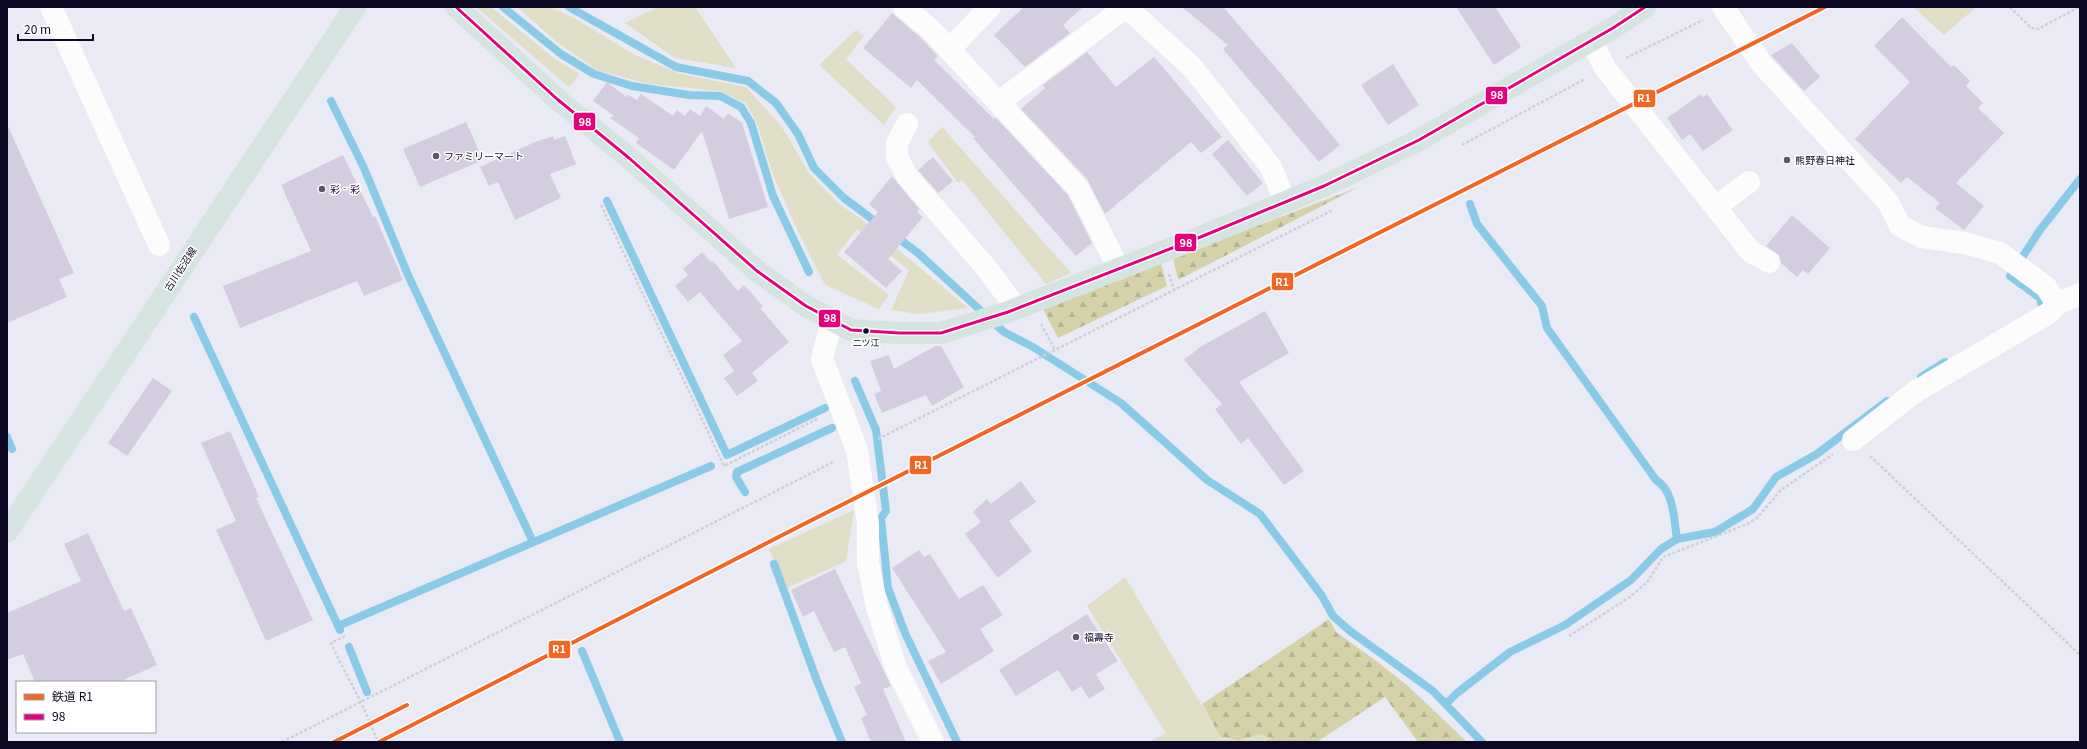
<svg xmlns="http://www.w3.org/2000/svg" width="2087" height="749" font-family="Georgia,'Noto Sans JP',serif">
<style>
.grass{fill:#e0dec7}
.forest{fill:url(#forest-firs)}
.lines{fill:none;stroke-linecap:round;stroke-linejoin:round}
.stream{stroke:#89cbe7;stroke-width:8}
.building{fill:#d4cde0}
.path{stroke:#d0d0d4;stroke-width:2.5;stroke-dasharray:3 2;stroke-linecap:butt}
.minor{stroke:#fcfcfd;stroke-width:22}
.major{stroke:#d6e4e1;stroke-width:22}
.bus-1-casing{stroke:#fff;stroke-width:6}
.bus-1{stroke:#e5007d;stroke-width:3}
.rail-1-casing{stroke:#fff;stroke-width:7}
.rail-1{stroke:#f26522;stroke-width:4}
.poi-dot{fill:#5a576c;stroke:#fff;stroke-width:1.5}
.bus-dot{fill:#0c0822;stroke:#fff;stroke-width:1.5}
.labels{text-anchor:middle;stroke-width:3;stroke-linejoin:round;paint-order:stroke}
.bus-label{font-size:9px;fill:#0c0822;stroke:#fff}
.poi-label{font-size:10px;fill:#0c0822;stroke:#fff;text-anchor:start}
.street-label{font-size:10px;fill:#0c0822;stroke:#fff}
.line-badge{stroke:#fff;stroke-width:1.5}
.badge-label{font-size:11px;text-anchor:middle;font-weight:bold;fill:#fff}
</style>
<defs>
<pattern id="forest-firs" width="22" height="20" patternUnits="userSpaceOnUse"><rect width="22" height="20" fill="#d5d2aa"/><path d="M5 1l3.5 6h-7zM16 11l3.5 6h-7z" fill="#b6b392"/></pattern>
</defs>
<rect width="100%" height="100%" fill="#eaeaf4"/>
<path class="grass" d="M476,7H491L555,59L580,74L569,87Z
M517,7H550L574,18L633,54L681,74L746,87L782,127L809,173L839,204L860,218L968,308L919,314L891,310L909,270L857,229L837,255L889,295L879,309L825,285L795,225L772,172L758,126L746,103L719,91L650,84L599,71L558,43Z
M658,7H695L736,68L675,58L625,23Z
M1913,7H1976L1944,35Z
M856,30L864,36L846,59L896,107L884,125L819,65Z
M942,127L1071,273L1046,284L962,180L958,183L928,142Z
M854,510L846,561L787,588L769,549Z
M1125,577L1220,736L1239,741L1259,734L1270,738L1264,742H1148L1166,733L1087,606Z"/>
<path class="forest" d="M1359,187L1178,280L1173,258Z
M1161,263L1167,286L1058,338L1043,309Z
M1329,619L1336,632L1375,660L1408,686L1467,742H1418L1385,697L1317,742H1264L1270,738L1259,734L1239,741L1220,736L1202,704Z"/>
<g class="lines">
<path class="stream" d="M503,7L561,54L594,74L632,86L689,95L720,96L741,107L751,123L773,196L809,272
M569,7L676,67L748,81L776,103L798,134L814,168L844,198L880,225
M331,101L364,168L408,275L533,542
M607,201L727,455L825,408
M1470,204L1477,224L1542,306L1547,328L1656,480C1674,490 1674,520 1677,539
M894,235L918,253L1004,332L1033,347L1121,403L1207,480L1260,514L1322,596L1333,616L1350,631L1433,691L1482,742
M2038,312L2043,310L2040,298L2010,276L2040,230L2080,179
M194,317L340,630
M1921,377L1945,362
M855,381L876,430L886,511L881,518L888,588L905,633L957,742
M7,437L12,449
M745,492L736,477L737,472L832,428
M774,564L817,681L842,742
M338,626L711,466
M349,647L367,692
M582,651L620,742
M1446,704L1457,693L1510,652L1565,625L1631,580L1661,549L1677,539L1715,532L1753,509L1776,477L1817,454L1887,401"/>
</g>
<path class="building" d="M1024,7H1083L1063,25L1070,33L1025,67L994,35Z
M1182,7H1223L1289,83L1340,145L1319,162L1223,49L1228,45Z
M1456,7H1495L1521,47L1494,65Z
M892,13L921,38L938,56L934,60L994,119L996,118L1068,195L1092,243L1076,256L973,138L975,137L917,80L911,88L863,48Z
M1902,17L1951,67L1954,65L1970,81L1966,86L1983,103L1978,108L2004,133L1956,183L1984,206L1964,230L1935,208L1940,203L1907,177L1901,183L1855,139L1910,82L1874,46Z
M1792,43L1820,77L1804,91L1771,55Z
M1087,52L1116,87L1154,57L1222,137L1201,153L1191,142L1105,214L1087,179L1021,109L1045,88L1043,85Z
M1393,64L1419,105L1388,125L1361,85Z
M607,82L626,97L628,95L637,100L641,94L673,116L677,110L685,116L690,109L700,116L706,106L724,119L728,113L742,123L768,207L729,219L702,131L674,170L636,143L639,138L610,118L614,116L593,101Z
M1701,94L1703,97L1707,94L1733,130L1703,151L1690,134L1682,140L1667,118Z
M466,122L483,160L420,187L403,149Z
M7,124L74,273L59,279L67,297L7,323Z
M553,136L554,140L565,136L576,164L550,174L561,198L515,220L498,182L489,186L480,167L535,142Z
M1228,140L1263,183L1247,196L1212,154Z
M343,155L373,217L375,216L403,280L364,296L357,281L240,328L223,286L311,251L281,185Z
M933,157L953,181L938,193L918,170Z
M892,176L919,209L917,212L923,217L888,259L902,271L886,288L844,252L878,212L869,204Z
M1792,215L1830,248L1808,274L1803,270L1797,277L1781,263L1779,255L1766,246Z
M702,252L711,262L713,261L738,291L744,285L763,306L760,308L789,342L752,373L758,381L737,396L724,378L734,371L723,355L742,341L700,292L688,302L675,286L688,275L683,269Z
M1265,311L1289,353L1239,382L1304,471L1284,485L1248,438L1241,444L1215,409L1222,404L1184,360L1200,347Z
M935,346H941L964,387L932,406L926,395L882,413L874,394L881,391L870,361L889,355L894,369Z
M153,378L172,391L127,456L108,443Z
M230,431L259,497L256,498L313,620L266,641L216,530L236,521L201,443Z
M1021,481L1036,502L1009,521L1032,551L998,578L965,534L981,522L973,512L987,499L991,504Z
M88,533L124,611L131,608L157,665L119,682H35L23,654L7,660V613L81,581L64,544Z
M919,550L924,557L930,554L959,599L983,585L1003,615L980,629L994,651L941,684L928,661L946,652L892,568Z
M835,569L891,686L883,689L906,742H871L861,718L867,715L854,687L861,683L845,647L834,652L814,611L803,617L791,590Z
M1087,614L1118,661L1096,674L1105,689L1089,699L1081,686L1072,692L1058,670L1016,696L999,670Z"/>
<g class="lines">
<path class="path" d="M2010,7L2031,28L2038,29L2079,7
M1626,58L1703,20
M1462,145L1585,79
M601,205L724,466L819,418
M1169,274L1174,290
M1041,324L1055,350
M878,439L1333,210
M1870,456L2080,655
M345,636L331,643L339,660L361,702L378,742
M1569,636L1630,597L1648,581L1663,557L1747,524L1757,518L1781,490L1833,454
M282,742L835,461"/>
<path class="minor" d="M51,7L159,245
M904,7L930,29L1078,188L1119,269
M1126,7L1192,67L1271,167L1285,202
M1723,7L1761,63L1888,202L1900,226L1922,237L1964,243L2000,253L2046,287L2057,304L2049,313L1915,392L1853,440
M1591,40L1605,68L1751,252L1769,262
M949,50L990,7
M999,102L1126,7
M907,124L897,143V157L907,176L988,270L1017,309
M1716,207L1749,182
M2057,304L2080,294
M832,320L822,359L857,450L868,524V563L877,607L896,668L933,742"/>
<path class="major" d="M456,7L557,99L629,158L757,271L806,306L851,330L899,333H941L1008,312L1203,236L1324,186L1419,140L1613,28L1645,7
M7,532L355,7"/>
<g class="bus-1-casing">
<path id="bus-1" d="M456,7L557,99L629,158L757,271L806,306L851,330L899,333H941L1008,312L1203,236L1324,186L1419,140L1613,28L1645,7"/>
</g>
<use href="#bus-1" class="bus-1"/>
<g class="rail-1-casing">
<path id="rail-1" d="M334,742L407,705
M379,742L804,524L1825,7"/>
</g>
<use href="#rail-1" class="rail-1"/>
</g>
<g class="poi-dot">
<circle cx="436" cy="156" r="4"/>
<circle cx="1787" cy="160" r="4"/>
<circle cx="322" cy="189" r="4"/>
<circle cx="1076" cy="637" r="4"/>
</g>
<circle class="bus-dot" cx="866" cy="331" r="3.5"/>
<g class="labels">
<g class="bus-label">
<text x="866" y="346">二ツ江</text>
</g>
<g class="poi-label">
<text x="444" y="160">ファミリーマート</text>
<text x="1795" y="164">熊野春日神社</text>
<text x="330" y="193">彩‐彩</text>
<text x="1084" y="641">福壽寺</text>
</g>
<g class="street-label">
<text transform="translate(180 269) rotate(-57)" y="4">古川佐沼線</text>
</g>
</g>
<g class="line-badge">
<rect x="1485" y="86" width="23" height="19" rx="4" fill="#e5007d"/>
<rect x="1633" y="89" width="23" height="19" rx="4" fill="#f26522"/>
<rect x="573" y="112" width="23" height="19" rx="4" fill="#e5007d"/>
<rect x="1174" y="233" width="23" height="19" rx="4" fill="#e5007d"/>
<rect x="1271" y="272" width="23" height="19" rx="4" fill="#f26522"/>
<rect x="818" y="309" width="23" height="19" rx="4" fill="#e5007d"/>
<rect x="909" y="455" width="23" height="20" rx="4" fill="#f26522"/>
<rect x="548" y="640" width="23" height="19" rx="4" fill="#f26522"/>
</g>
<g class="badge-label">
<text x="1497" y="99">98</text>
<text x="1644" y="102">R1</text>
<text x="585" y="126">98</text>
<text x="1186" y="247">98</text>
<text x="1282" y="286">R1</text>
<text x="830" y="322">98</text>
<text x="921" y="469">R1</text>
<text x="559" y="653">R1</text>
</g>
<rect width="2087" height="749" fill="none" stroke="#0c0822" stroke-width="16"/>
<rect x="16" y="681" width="140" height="52" fill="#ffffff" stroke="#9e9ca7"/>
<rect x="24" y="694" width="20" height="6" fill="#f26522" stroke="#9e9ca7"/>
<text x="52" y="701" font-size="12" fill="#0c0822">鉄道 R1</text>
<rect x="24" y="714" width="20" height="6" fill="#e5007d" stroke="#9e9ca7"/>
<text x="52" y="721" font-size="12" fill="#0c0822">98</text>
<path d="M18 34v6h75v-6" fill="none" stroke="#0c0822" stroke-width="2"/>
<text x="24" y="34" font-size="12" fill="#0c0822" stroke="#ffffff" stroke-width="3" paint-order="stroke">20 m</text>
</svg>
